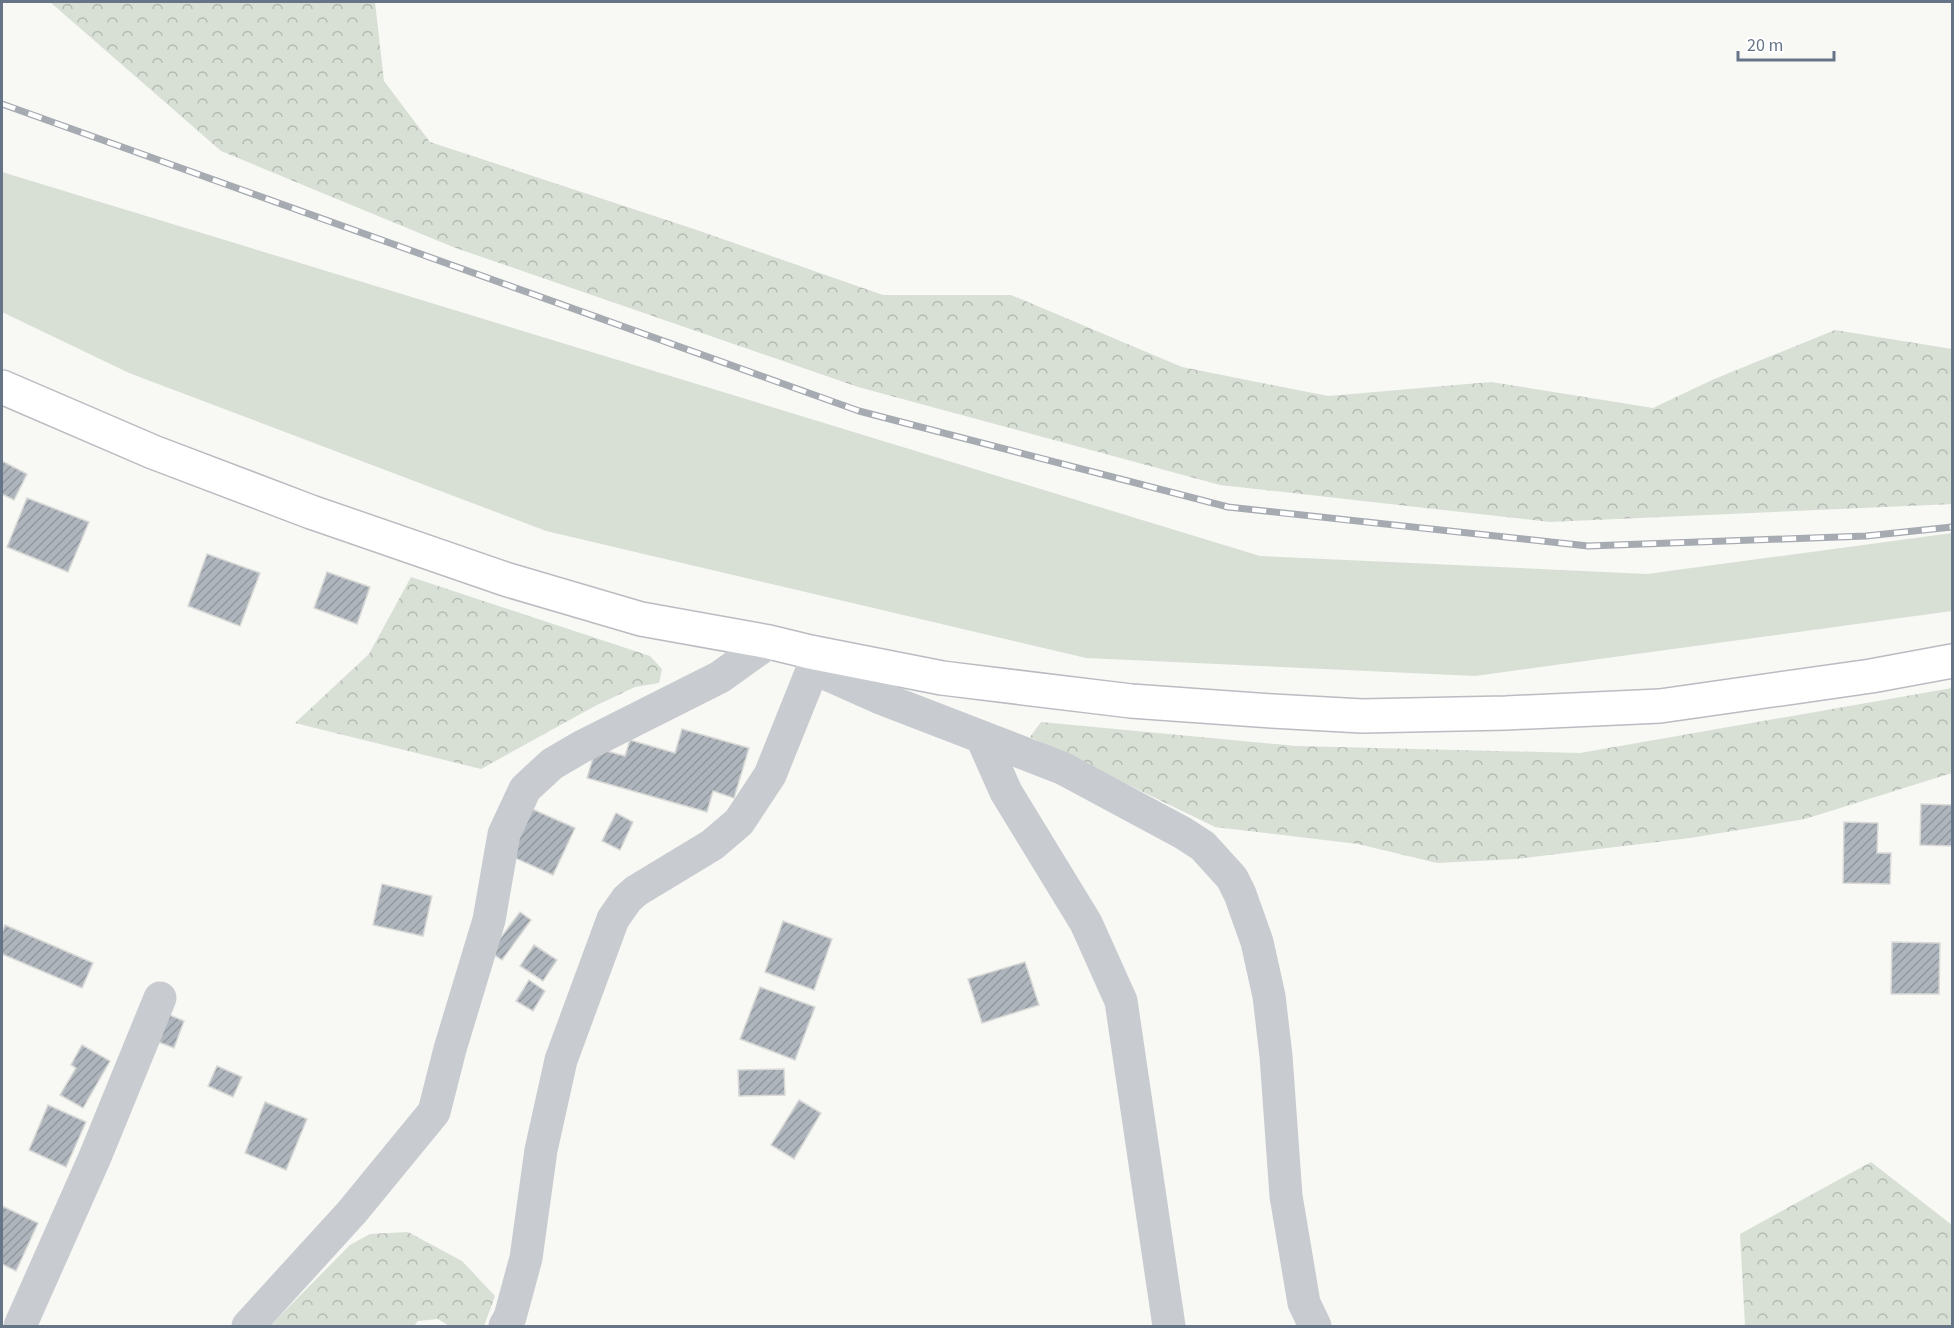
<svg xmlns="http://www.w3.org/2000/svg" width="1954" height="1328" font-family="'Source Sans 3',sans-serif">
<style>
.green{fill:#d8e0d6}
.forest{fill:url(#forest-crowns)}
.building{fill:url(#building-hatch);stroke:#d9dad7;stroke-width:1.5}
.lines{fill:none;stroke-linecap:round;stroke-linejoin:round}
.major-casing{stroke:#b9bcc1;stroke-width:36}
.minor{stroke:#c8cbcf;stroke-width:33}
.major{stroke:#fff;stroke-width:33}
.rail-casing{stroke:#a6abb2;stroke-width:7}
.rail{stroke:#fff;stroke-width:4.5;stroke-dasharray:14;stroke-linecap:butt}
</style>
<defs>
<pattern id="forest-crowns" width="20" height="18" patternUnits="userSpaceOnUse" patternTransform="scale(1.5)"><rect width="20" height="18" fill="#d8e0d6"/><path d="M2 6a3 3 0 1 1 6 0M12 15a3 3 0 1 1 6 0" fill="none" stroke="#b3bab3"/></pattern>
<pattern id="building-hatch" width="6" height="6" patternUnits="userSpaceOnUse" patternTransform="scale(1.5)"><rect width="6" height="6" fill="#aeb5bc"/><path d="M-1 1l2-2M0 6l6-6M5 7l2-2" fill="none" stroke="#91989e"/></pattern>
</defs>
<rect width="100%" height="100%" fill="#f8f8f5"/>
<path class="green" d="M2,172L1260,556L1647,574L1952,533V611L1475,676L1086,658L546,531L129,373L2,312Z"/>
<path class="forest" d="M50,2H375L384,81L430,142L694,229L883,295H1011L1182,367L1328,396L1491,382L1653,408L1712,380L1835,330L1952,349V504L1550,522L1220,485L858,387L453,247L221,151Z
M411,577L650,656L662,669L659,683L635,687L595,706L481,769L295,723L369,654Z
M1952,688V773L1805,819L1690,838L1516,859L1437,863L1358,844L1215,827L1030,737L1041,722L1296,746L1580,753Z
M1871,1162L1952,1225V1326H1745L1740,1234Z
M408,1232L462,1261L495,1296L484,1326H449L438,1319L418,1321L414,1326H270L350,1245L370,1234Z"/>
<path class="building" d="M2,461L27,474L14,500L2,494Z
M27,498L89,522L68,572L7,547Z
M207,554L260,573L240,626L188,606Z
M327,572L370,587L357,624L314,608Z
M682,729L749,748L734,798L713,791L707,812L587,778L596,748L625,756L630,740L675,753Z
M1921,804L1952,805V846L1920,845Z
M523,805L575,828L553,875L502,852Z
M616,813L633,822L620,850L602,841Z
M1844,822L1878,823L1877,853H1891L1890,884L1843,883Z
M382,884L432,896L423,936L373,925Z
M520,912L531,920L502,960L490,952Z
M783,921L832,939L814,990L765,972Z
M5,925L93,963L82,988L2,954V933Z
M1892,942L1940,943L1939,994H1891Z
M534,945L557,960L543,981L520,966Z
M1025,962L1039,1005L982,1023L968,979Z
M529,980L545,991L533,1011L516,1001Z
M760,987L815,1007L795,1060L740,1039Z
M167,1014L184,1021L174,1048L156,1041Z
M82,1045L110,1061L83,1108L60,1095L76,1068L71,1065Z
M217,1066L242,1077L233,1097L208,1086Z
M784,1069L785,1095L739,1096L738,1070Z
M799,1100L821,1113L794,1159L771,1145Z
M265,1102L307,1119L286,1170L245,1153Z
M48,1105L86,1122L66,1167L29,1150Z
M2,1206L38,1223L16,1271L2,1264Z"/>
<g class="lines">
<g class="major-casing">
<path id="major" d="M2,387L153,452L311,512L505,579L641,619L769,642L810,652L942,678L1131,701L1272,711L1362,716L1506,713L1660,706L1871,676L1952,661"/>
</g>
<path class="minor" d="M810,652L813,668L878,697L1062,768L1183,833L1203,846L1232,878L1240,894L1257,942L1269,996L1276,1056L1286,1196L1304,1303L1315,1326
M982,738L1006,792L1086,923L1121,1001L1169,1326
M20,1326L95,1157L160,998
M248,1326L352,1212L434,1112L450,1049L489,920L504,834L525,789L552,764L581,747L720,677L769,642
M505,1326L510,1317L526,1258L541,1150L561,1060L613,919L627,899L636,891L712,845L739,822L770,775L813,668"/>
<use href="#major" class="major"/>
<g class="rail-casing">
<path id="rail" d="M2,104L859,411L1228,507L1588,546L1866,536L1952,527"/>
</g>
<use href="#rail" class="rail"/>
</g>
<rect width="1954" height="1328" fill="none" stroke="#667487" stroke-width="6"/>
<path d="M1738 51v9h96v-9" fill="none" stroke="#667487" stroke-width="3"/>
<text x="1747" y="51" font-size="18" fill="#667487" stroke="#ffffff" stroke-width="4.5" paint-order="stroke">20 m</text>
</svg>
